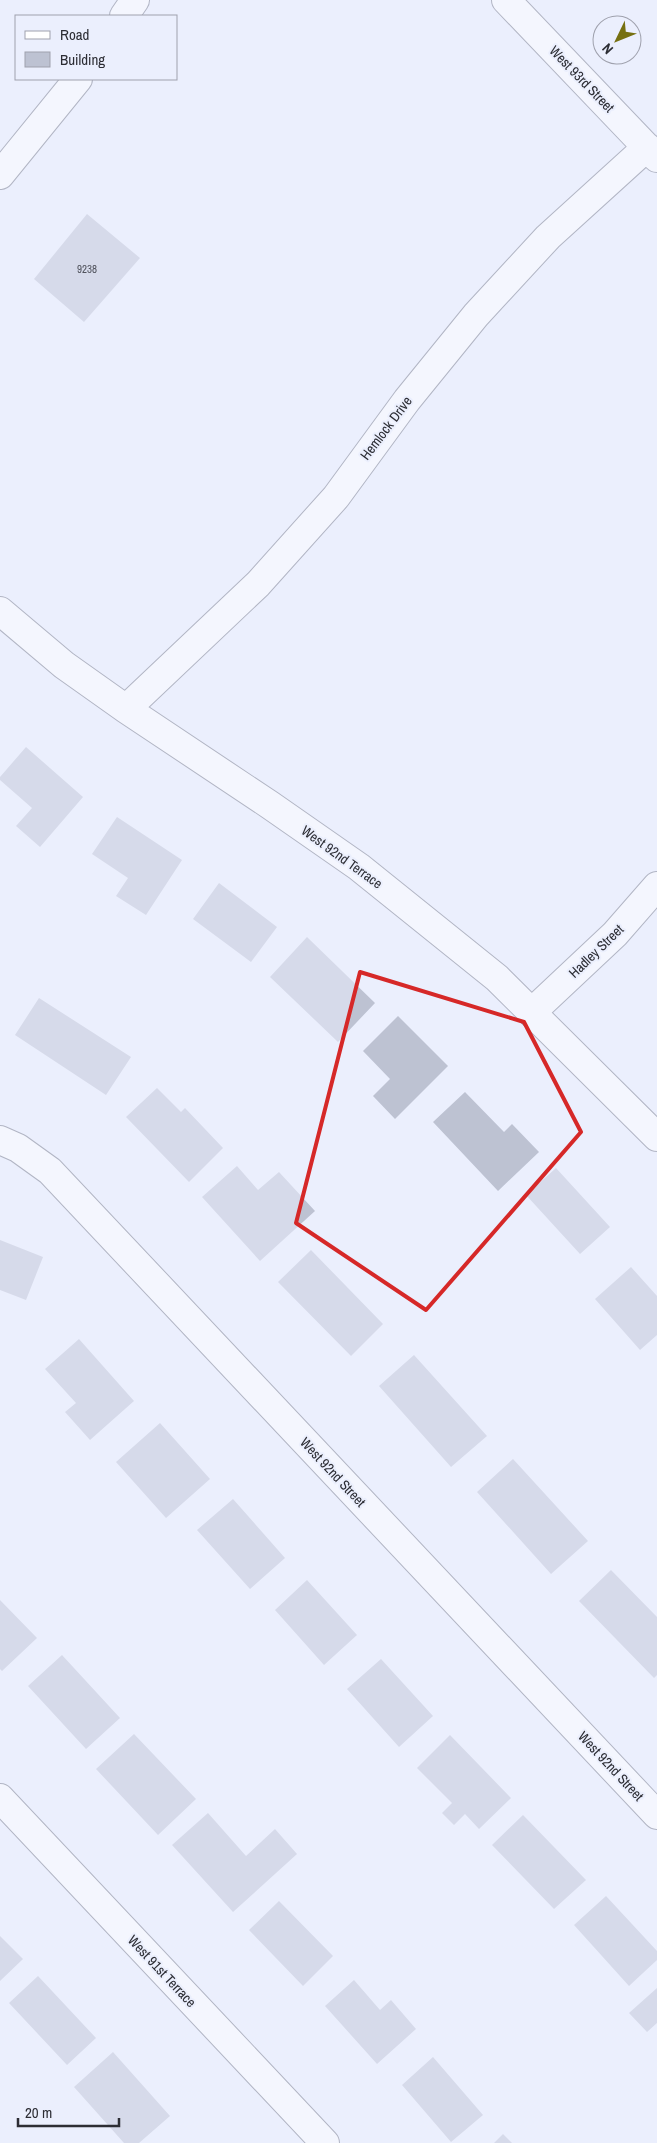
<svg xmlns="http://www.w3.org/2000/svg" width="657" height="2143" font-family="'Archivo Narrow',sans-serif">
<style>
.building{fill:#bdc2d2}
.lines{fill:none;stroke-linecap:round;stroke-linejoin:round}
.minor-casing{stroke:#6c707f;stroke-width:30}
.minor{stroke:#fff;stroke-width:28}
.marked{fill:none;stroke:#d62828;stroke-width:4;stroke-linejoin:round}
.labels{text-anchor:middle;stroke-width:4;stroke-linejoin:round;paint-order:stroke}
.number-label{font-size:11px;fill:#50525c}
.street-label{font-size:14px;fill:#2c2d34;stroke:#ebeffd}
</style>
<rect width="100%" height="100%" fill="#ebeffd"/>
<path class="building" d="M87,214L140,258L84,322L34,279Z
M26,747L83,797L40,847L16,826L32,808L0,780V777Z
M117,817L182,860L146,915L116,896L128,878L92,854Z
M219,883L277,927L251,962L193,919Z
M307,937L375,1003L338,1042L270,977Z
M39,998L131,1057L106,1095L15,1035Z
M398,1016L448,1066L395,1119L373,1096L390,1079L363,1051Z
M157,1088L181,1112L185,1108L223,1148L189,1182L126,1117Z
M465,1092L504,1132L512,1124L539,1152L498,1191L433,1122Z
M237,1166L258,1190L279,1172L315,1211L260,1261L202,1197Z
M556,1168L610,1227L580,1254L526,1195Z
M0,1240L43,1257L26,1300L0,1290Z
M311,1250L383,1324L351,1356L278,1282Z
M631,1267L657,1296V1335L640,1350L595,1299Z
M79,1339L134,1401L90,1440L65,1412L76,1403L45,1369Z
M414,1355L487,1436L451,1467L379,1386Z
M160,1423L210,1479L166,1518L116,1462Z
M513,1459L588,1541L551,1574L477,1492Z
M233,1499L285,1558L250,1589L197,1530Z
M611,1570L657,1617V1675L654,1678L579,1601Z
M307,1580L357,1635L324,1665L275,1610Z
M0,1600L37,1638L2,1671L0,1669Z
M62,1655L120,1718L86,1749L28,1686Z
M381,1659L433,1716L399,1747L347,1689Z
M134,1734L196,1799L158,1835L96,1769Z
M450,1735L511,1798L479,1829L465,1814L454,1825L442,1813L452,1803L417,1768Z
M208,1813L246,1856L275,1829L297,1854L233,1912L172,1845Z
M523,1815L586,1880L554,1909L492,1845Z
M606,1896L657,1951V1960L629,1986L574,1925Z
M279,1901L333,1956L303,1986L249,1930Z
M0,1936L23,1959L0,1981Z
M38,1976L96,2038L67,2065L9,2003Z
M354,1980L380,2010L391,2000L416,2029L377,2064L325,2006Z
M657,1988V2023L647,2032L629,2013Z
M113,2052L170,2116L139,2143H124L74,2087Z
M433,2057L483,2115L451,2142L402,2085Z
M503,2134L512,2143H494Z"/>
<g class="lines">
<g class="minor-casing">
<path id="minor" d="M506,0L657,158
M124,16L135,0
M0,175L78,79
M0,611L64,665L126,709L270,805L359,867L497,978L657,1137
M126,709L258,584L336,497L407,400L476,315L548,237L647,147
M532,1012L615,934L657,886
M0,1140L18,1148L50,1171L657,1815
M0,1798L325,2143"/>
</g>
<use href="#minor" class="minor"/>
</g>
<path d="M0 0H657V2143H0ZM360,972L524,1022L581,1132L426,1310L296,1223Z" fill="#ebeffd" fill-opacity=".55" fill-rule="evenodd"/>
<path class="marked" d="M360,972L524,1022L581,1132L426,1310L296,1223Z"/>
<g class="labels">
<g class="number-label">
<text x="87" y="273">9238</text>
</g>
<g class="street-label">
<text transform="translate(582 79) rotate(46)" y="5">West 93rd Street</text>
<text transform="translate(386 428) rotate(-53)" y="5">Hemlock Drive</text>
<text transform="translate(342 857) rotate(36)" y="5">West 92nd Terrace</text>
<text transform="translate(596 951) rotate(-44)" y="5">Hadley Street</text>
<text transform="translate(333 1472) rotate(47)" y="5">West 92nd Street</text>
<text transform="translate(611 1766) rotate(47)" y="5">West 92nd Street</text>
<text transform="translate(162 1971) rotate(47)" y="5">West 91st Terrace</text>
</g>
</g>
<rect x="15" y="15" width="162" height="65" fill="#ebeffd" stroke="#9fa1ad"/>
<rect x="25" y="31" width="25" height="8" fill="#ffffff" stroke="#9fa1ad"/>
<text x="60" y="40" font-size="15" fill="#2c2d34">Road</text>
<rect x="25" y="52" width="25" height="15" fill="#bdc2d2" stroke="#9fa1ad"/>
<text x="60" y="65" font-size="15" fill="#2c2d34">Building</text>
<g transform="translate(617 40) rotate(227)"><circle r="24" fill="#ebeffd" stroke="#9fa1ad"/>
<path d="M0-4L9 19L0 12L-9 19Z" fill="#767011"/>
<text y="-8" font-size="14" font-weight="bold" text-anchor="middle" fill="#2c2d34">N</text>
</g>
<path d="M18 2118v8h101v-8" fill="none" stroke="#2c2d34" stroke-width="2.5"/>
<text x="25" y="2118" font-size="15" fill="#2c2d34" stroke="#ebeffd" stroke-width="4" paint-order="stroke">20 m</text>
</svg>
